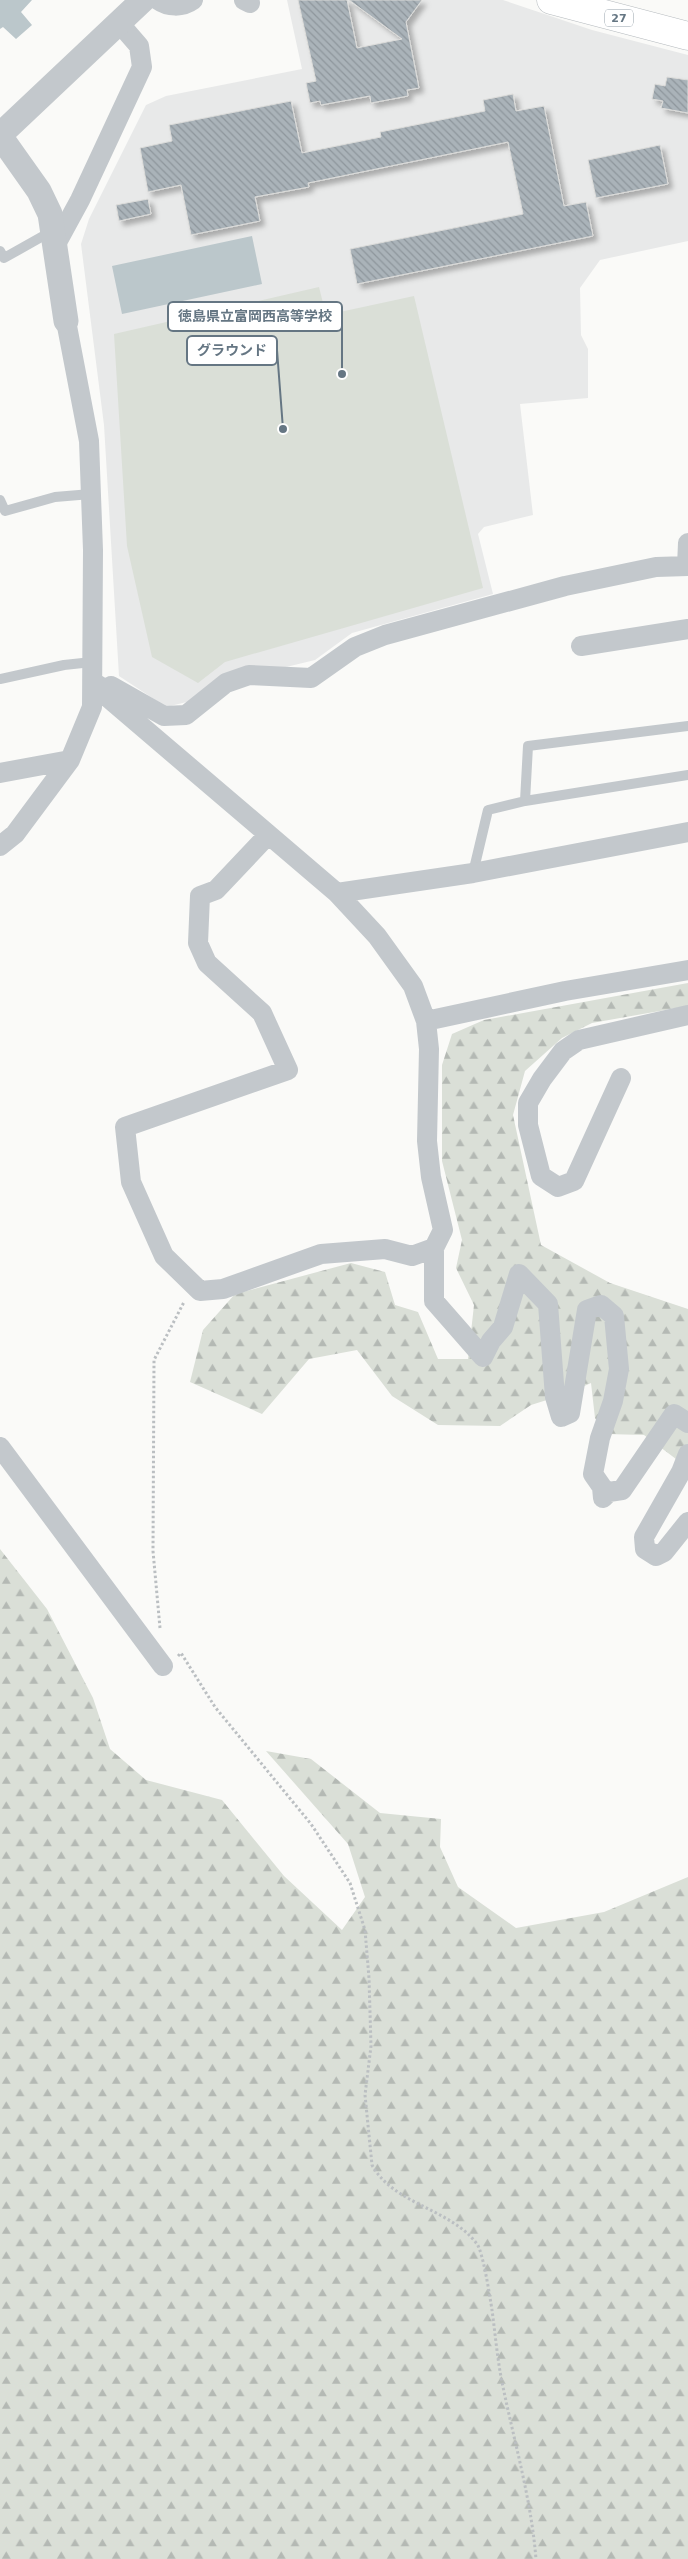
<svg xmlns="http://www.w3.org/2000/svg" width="688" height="2559" font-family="'DejaVu Sans','Noto Sans JP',sans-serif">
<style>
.built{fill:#e8e9e9}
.forest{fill:url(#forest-firs)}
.park{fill:#dadfd7}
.water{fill:#bbc7cb}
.building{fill:url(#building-back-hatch);stroke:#dcdcda;filter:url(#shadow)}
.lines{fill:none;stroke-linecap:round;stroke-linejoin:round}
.primary-casing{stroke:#b5babe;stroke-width:29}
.path{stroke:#bbbfc2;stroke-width:3;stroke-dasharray:2.5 2.5;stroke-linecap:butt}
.service{stroke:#c3c8cc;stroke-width:10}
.minor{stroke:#c3c8cc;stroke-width:20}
.tertiary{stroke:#c3c8cc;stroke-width:25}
.primary{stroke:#fff;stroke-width:28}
.labels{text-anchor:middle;stroke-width:5;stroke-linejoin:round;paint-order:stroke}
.shield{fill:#fff;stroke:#939fa8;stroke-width:1}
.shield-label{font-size:11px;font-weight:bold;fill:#657683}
.leader{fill:none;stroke:#657683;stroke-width:2}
.callout-dot{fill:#657683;stroke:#fff;stroke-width:2}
.callout{fill:#fff;stroke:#657683;stroke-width:2}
.callout-label{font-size:14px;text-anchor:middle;font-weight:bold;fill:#657683}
</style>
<defs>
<pattern id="forest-firs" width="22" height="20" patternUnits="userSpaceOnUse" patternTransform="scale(1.25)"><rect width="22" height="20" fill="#dadfd7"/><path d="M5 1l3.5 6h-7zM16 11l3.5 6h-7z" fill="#b4b9b4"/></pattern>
<pattern id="building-back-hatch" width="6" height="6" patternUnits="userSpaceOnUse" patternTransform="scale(1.25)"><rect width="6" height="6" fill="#aab3b9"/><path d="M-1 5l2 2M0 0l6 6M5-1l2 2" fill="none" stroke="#8e969c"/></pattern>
<filter id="shadow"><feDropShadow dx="4.5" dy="4.5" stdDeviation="2.5" flood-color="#0004"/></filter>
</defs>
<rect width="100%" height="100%" fill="#fafaf8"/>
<path class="built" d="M287,0H503L592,30L688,55V241L600,260L580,288L581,335L588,349V398L520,404L533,515L484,527L478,534L493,594L352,633L315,660L282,668L199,699L166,707L119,676L104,425L81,244L89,219L146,105L166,96L302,69Z"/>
<path class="forest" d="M688,983V1006L592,1023L562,1038L525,1071L513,1115L541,1245L610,1283L688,1309V1468L644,1435L606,1434L595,1418L591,1383L569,1393L531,1405L500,1426L438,1425L392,1396L357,1350L309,1359L262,1414L190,1382L203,1330L235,1294L351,1263L385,1272L395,1305L418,1312L438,1359H468L474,1305L456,1268L462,1240L442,1161V1065L452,1034L484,1020Z
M0,1549L47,1609L93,1698L110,1749L146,1780L222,1800L284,1876L342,1930L365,1897L348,1844L266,1751L311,1759L380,1813L441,1819L440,1847L458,1887L516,1928L604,1912L688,1877V2559H0Z"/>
<path class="park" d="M319,287L326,315L414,296L483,588L225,662L198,683L152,657L127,546L114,334Z"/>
<path class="water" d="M0,0H32L21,12L32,25L16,39L3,27L0,29Z
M252,236L262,284L122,314L112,266Z"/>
<path class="building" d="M298,0H347L357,48L402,39L349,0H422L406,22L419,88L407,90L408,96L371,103L370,96L321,105L320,101L310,103L306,83L316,81Z
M667,77L688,80V113L661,108L663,101L652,99L655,84L665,86Z
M513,94L516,111L544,106L564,206L586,202L593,236L357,284L350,249L523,214L508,142L308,183L309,187L255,197L260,221L191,235L181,185L148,192L140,148L172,141L169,125L291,101L302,153L381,137L380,132L485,111L483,100Z
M660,145L668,184L596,198L588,160Z
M148,199L151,214L119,221L116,205Z"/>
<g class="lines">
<g class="primary-casing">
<path id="primary" d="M551,0L688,36"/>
</g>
<path class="path" d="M160,1628L153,1551L154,1360L184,1302
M178,1656L181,1653L215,1707L311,1824L350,1883L365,1930L369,1978L371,2046L365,2095L372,2165C394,2205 450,2208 477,2244C483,2252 490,2297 492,2310C495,2332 497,2355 501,2377C513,2438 531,2497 536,2559"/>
<path class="service" d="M0,251L4,258L52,231
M0,500L5,511L55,497L91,494
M0,679L64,665L92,662
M525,801L528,746L688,726
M473,873L488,810L525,801L688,775"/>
<path class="minor" d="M158,0C168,7 182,8 193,0
M244,0L250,3
M55,246L80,200L142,67L139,46L120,24
M687,566L688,543
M581,646L688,629
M93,682L101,687L106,696L337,893L377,936L413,986L426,1021L429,1049L427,1141L431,1177L443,1230L434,1248V1301L483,1357L491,1341L503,1327L519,1274L548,1304L555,1397L561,1417L570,1413L587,1310L601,1305L614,1316L619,1369L613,1401L600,1438L593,1474L602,1487L603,1498L609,1492L622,1490L674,1414L688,1423
M111,686L164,716L186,715L226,683L249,675L311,678L355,647L385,635L565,586L656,567L688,566
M0,773L70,760
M268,835L216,890L200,896L198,943L207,963L262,1013L288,1070L125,1127L131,1182L164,1256L200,1291L223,1289L321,1254L385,1249L412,1256L434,1248
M0,846L15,834L70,760L92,707L93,550L89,441L66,321
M337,893L473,873L688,832
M426,1021L565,991L688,970
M621,1078L574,1181L558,1187L541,1176L528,1125V1103L542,1079L563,1051L579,1040L688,1015
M0,1447L163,1666
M688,1454L681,1472L644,1537L645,1549L656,1556L664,1552L688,1522"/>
<path class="tertiary" d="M0,135L143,0
M0,136L39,191L50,214L66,321"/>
<use href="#primary" class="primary"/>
</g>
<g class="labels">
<rect class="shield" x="605" y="9.5" width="28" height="17" rx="4"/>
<g class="shield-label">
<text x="619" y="22">27</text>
</g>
</g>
<path class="leader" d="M342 374L342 316M283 429L277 350"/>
<g class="callout-dot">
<circle cx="342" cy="374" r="5"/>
<circle cx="283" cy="429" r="5"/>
</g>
<g class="callout">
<rect x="168" y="302" width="174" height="29" rx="5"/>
<rect x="187" y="336" width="90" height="29" rx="5"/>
</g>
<g class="callout-label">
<text x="255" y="321">徳島県立富岡西高等学校</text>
<text x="232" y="355">グラウンド</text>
</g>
</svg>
